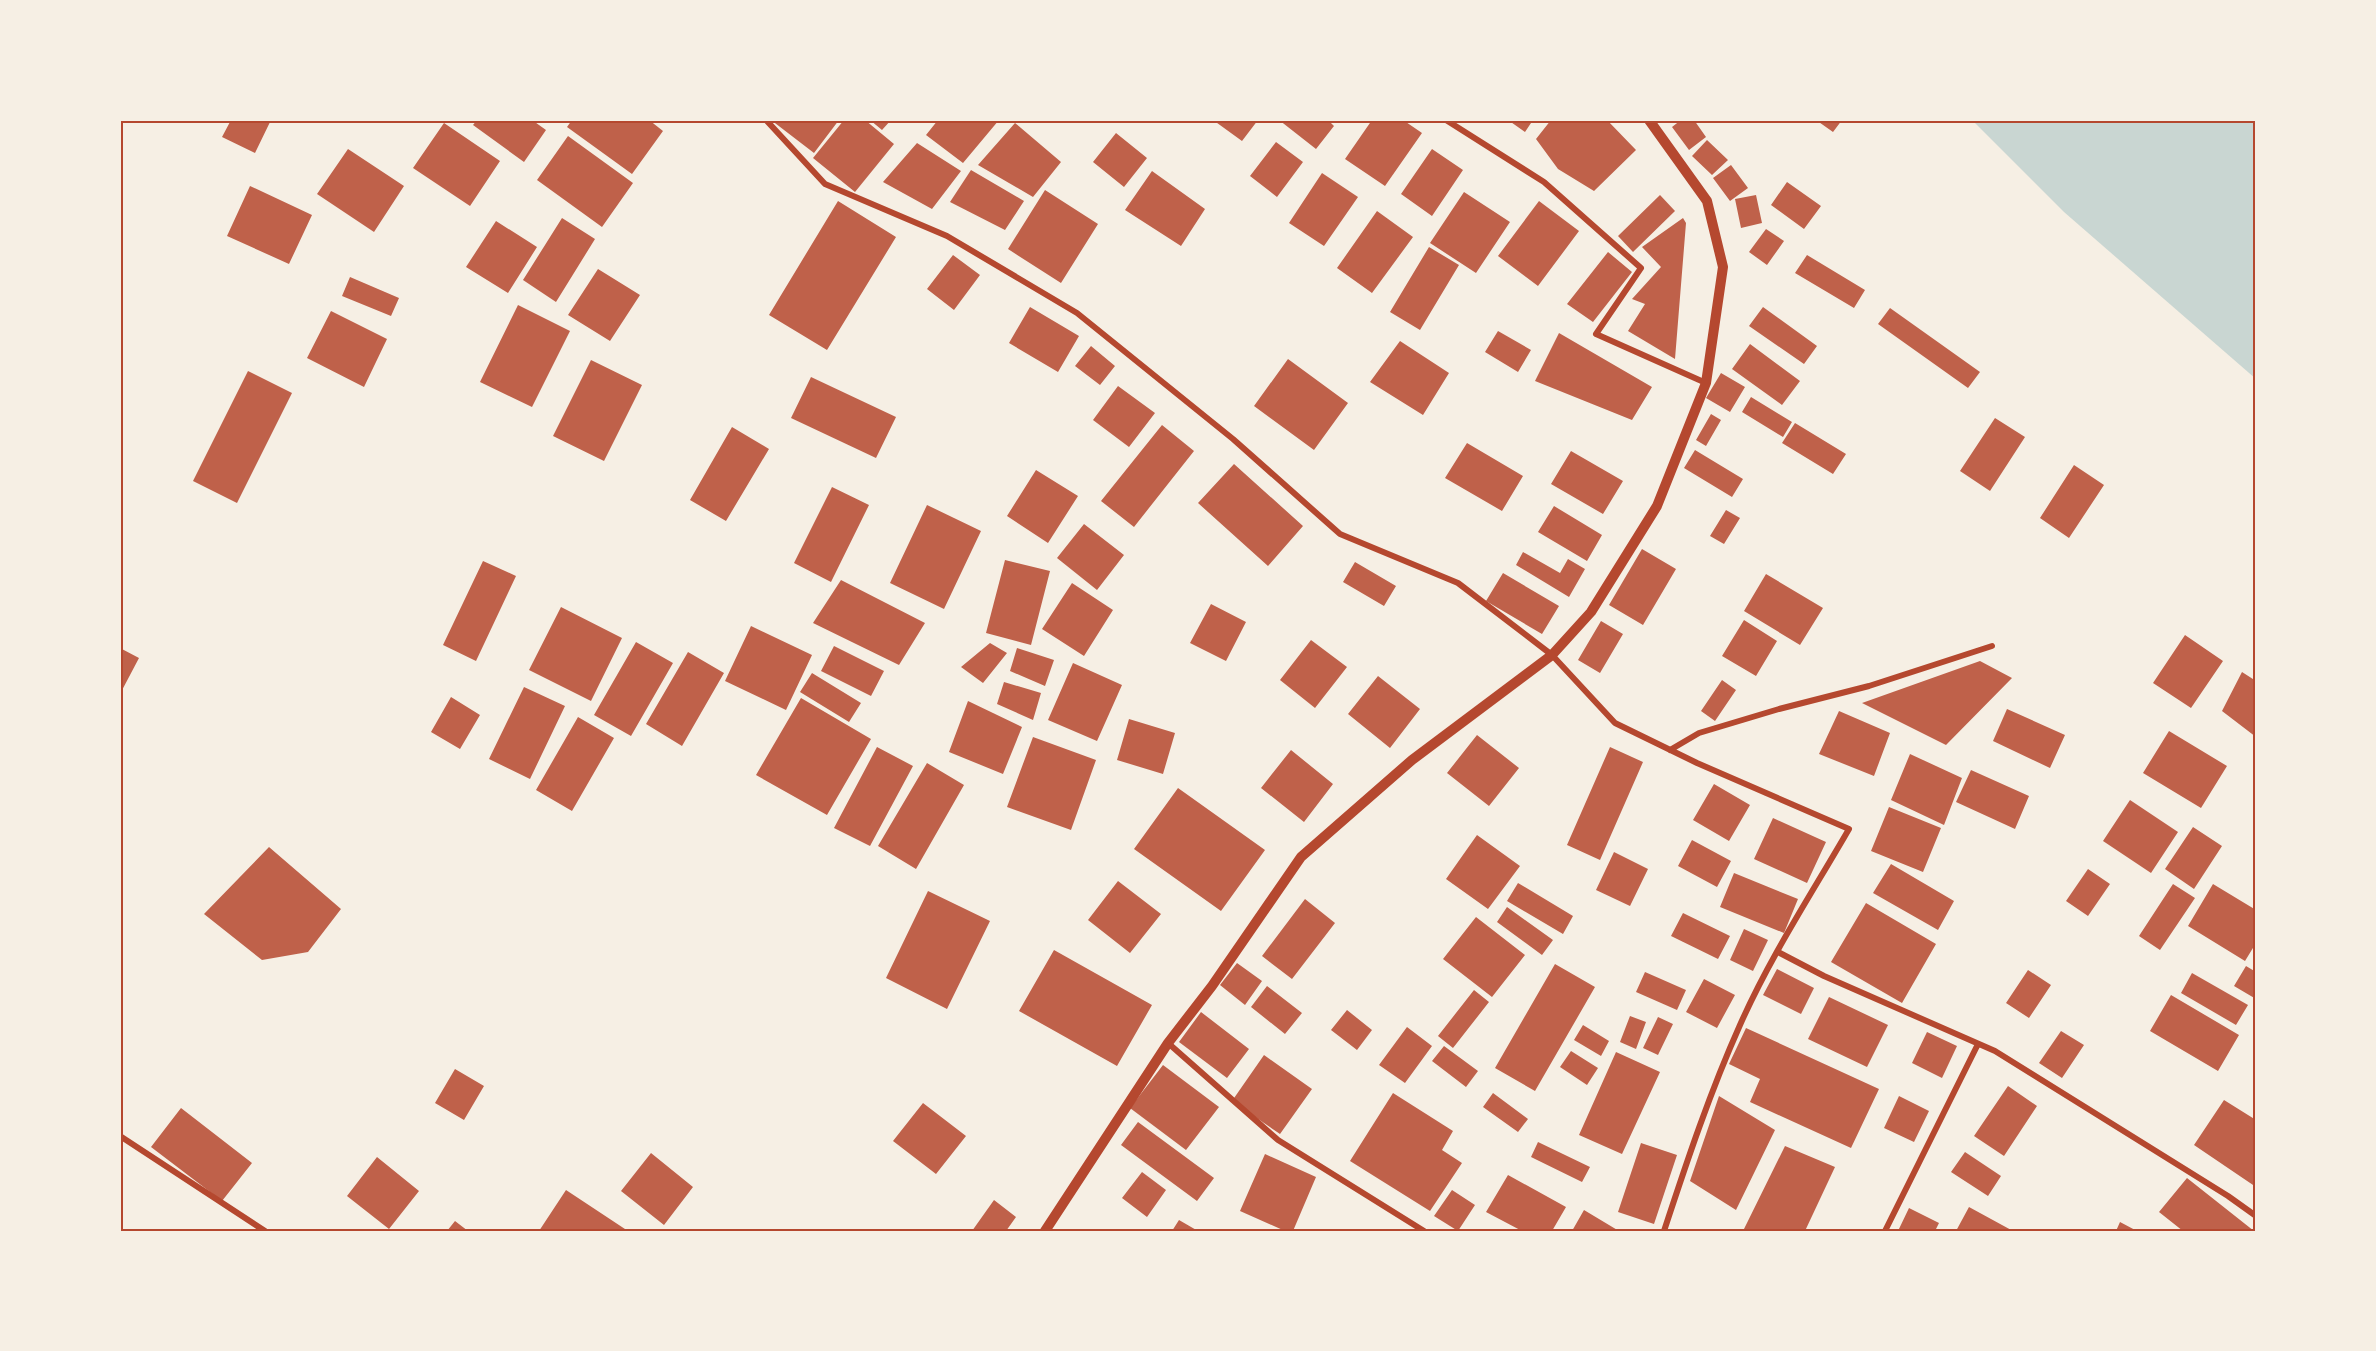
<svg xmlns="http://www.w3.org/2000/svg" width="2376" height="1351" font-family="'Archivo Narrow',sans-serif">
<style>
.water{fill:#c9d6d2}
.building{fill:#bf614a}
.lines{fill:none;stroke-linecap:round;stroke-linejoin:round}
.minor{stroke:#b5482f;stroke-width:6}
.tertiary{stroke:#b5482f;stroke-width:10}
.neatline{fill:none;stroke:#b5482f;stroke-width:2}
</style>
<rect width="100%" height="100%" fill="#f6efe4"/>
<path class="water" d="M1972,120H2256V379L2064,212Z"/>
<path class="building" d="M231,120H271L255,153L222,137Z
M477,120H532L546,130L524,162L473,125Z
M572,120H649L663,131L632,174L567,127Z
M771,120H839L814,153Z
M844,120H865L894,144L855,192L813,158Z
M870,120H891L882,130Z
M938,120H999L963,163L926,135Z
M1213,120H1258L1242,141Z
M1279,120H1328L1334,126L1316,149Z
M1372,120H1403L1422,133L1385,186L1345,159Z
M1508,120H1533L1525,132Z
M1551,120H1607L1636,150L1594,191L1558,169L1536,139Z
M1681,120H1694L1706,137L1689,150L1672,127Z
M1816,120H1842L1833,132Z
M444,123L500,161L470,206L413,168Z
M1015,123L1061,162L1033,197L978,165Z
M1116,133L1147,158L1124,187L1093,162Z
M568,136L633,183L602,227L537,180Z
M1707,140L1728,160L1712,175L1692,156Z
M1276,142L1303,162L1277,197L1250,176Z
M917,143L961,171L932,209L883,182Z
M348,149L404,186L374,232L317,194Z
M1432,149L1463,170L1432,216L1401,194Z
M1731,165L1748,188L1730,201L1713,178Z
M971,170L1024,201L1005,230L950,202Z
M1152,171L1205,209L1181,246L1125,210Z
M1322,173L1358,197L1324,246L1289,223Z
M1787,182L1821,206L1804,229L1771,205Z
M250,186L312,215L289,264L227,236Z
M1045,190L1098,224L1061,283L1008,249Z
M1464,192L1510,222L1476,273L1430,243Z
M1660,195L1675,211L1633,252L1618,236Z
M1756,195L1762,223L1741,228L1735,199Z
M838,201L896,237L827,350L769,315Z
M1539,201L1579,231L1538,286L1498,256Z
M1377,211L1413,237L1372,293L1337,268Z
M562,218L595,239L556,302L523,280Z
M1683,218L1686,223L1675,359L1628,331L1645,304L1632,299L1661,267L1642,247Z
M496,221L537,247L508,293L466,267Z
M1766,229L1784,241L1767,265L1749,252Z
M1429,247L1459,265L1420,330L1390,312Z
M1608,252L1632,272L1593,322L1567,304Z
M953,255L980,275L954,310L927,289Z
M1807,255L1865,290L1854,308L1795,273Z
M598,269L640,295L610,341L568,315Z
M350,277L399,298L391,316L342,296Z
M518,305L570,331L532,407L480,382Z
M1030,307L1079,336L1058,372L1009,343Z
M1763,307L1817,346L1804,364L1749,326Z
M1890,308L1980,372L1968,388L1878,324Z
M331,311L387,339L364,387L307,358Z
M1498,331L1531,350L1518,372L1485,352Z
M1559,333L1652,387L1632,420L1535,381Z
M1400,341L1449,373L1423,415L1370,382Z
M1750,344L1800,381L1782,405L1732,369Z
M1091,346L1115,366L1100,385L1075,366Z
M1288,359L1348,403L1314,450L1254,406Z
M591,360L642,385L604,461L553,436Z
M248,371L292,393L237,503L193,481Z
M1721,373L1745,387L1730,412L1706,398Z
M811,377L896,417L876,458L791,418Z
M1118,386L1155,413L1129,447L1093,420Z
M1751,397L1792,422L1783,437L1742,412Z
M1711,414L1721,420L1706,446L1696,440Z
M1995,418L2025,437L1990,491L1960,471Z
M1795,423L1846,454L1833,474L1782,443Z
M1162,425L1194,451L1134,527L1101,501Z
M732,427L769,449L726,521L690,500Z
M1467,443L1523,476L1502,511L1445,478Z
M1695,450L1743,479L1732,497L1684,468Z
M1571,451L1623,481L1603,514L1551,484Z
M1234,464L1303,526L1268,566L1198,503Z
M2074,465L2104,485L2069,538L2040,518Z
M1036,470L1078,496L1048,543L1007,516Z
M832,487L869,505L831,582L794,563Z
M927,505L981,531L944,609L890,583Z
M1554,506L1602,535L1587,561L1538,532Z
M1726,510L1740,518L1724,544L1710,536Z
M1084,524L1124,555L1097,590L1057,558Z
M1642,549L1676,569L1643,625L1609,605Z
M1523,552L1560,573L1568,559L1585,569L1569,597L1516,565Z
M1005,560L1050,571L1031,645L986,633Z
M483,561L516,576L476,661L443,645Z
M1355,562L1396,586L1384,606L1343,582Z
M1503,573L1559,606L1542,634L1486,601Z
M1766,574L1823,608L1800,645L1744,611Z
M841,580L925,623L899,665L813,623Z
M1072,583L1113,610L1084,656L1042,629Z
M1211,604L1246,622L1226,661L1190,643Z
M561,607L622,638L591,701L529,670Z
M1744,620L1777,641L1756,676L1722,656Z
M1601,621L1623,634L1600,673L1578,660Z
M751,626L812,655L786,710L725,681Z
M2185,635L2223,661L2191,708L2153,683Z
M1311,640L1347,667L1315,708L1280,680Z
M636,642L673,663L631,736L594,715Z
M990,643L1007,653L983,683L961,667Z
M834,646L884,671L871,696L821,671Z
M120,648L139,658L120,694Z
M1017,648L1054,660L1045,686L1010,671Z
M688,652L724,673L682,746L646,724Z
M1980,661L2012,678L1946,745L1862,703Z
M1073,663L1122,685L1097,741L1048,720Z
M2242,672L2256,681V737L2222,711Z
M812,673L861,703L849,722L800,692Z
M1378,676L1420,709L1390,748L1348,714Z
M1722,680L1736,690L1715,721L1701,711Z
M1004,682L1041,693L1033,720L997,704Z
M524,687L565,706L530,779L489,759Z
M451,697L480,715L460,749L431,732Z
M801,698L871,739L827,815L756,775Z
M968,701L1022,727L1003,774L949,752Z
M2007,709L2065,735L2050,768L1993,741Z
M1839,711L1890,733L1874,776L1819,754Z
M578,717L614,738L572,811L536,790Z
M1129,719L1175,733L1163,774L1117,760Z
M2169,731L2227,766L2201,808L2143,773Z
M1477,735L1519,768L1489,806L1447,773Z
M1033,737L1096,760L1071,830L1007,807Z
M877,747L913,766L870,846L834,828Z
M1610,747L1643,762L1600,860L1567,845Z
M1291,750L1333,784L1304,822L1261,788Z
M1910,754L1962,778L1944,825L1891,800Z
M927,763L964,785L916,869L878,846Z
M1971,770L2029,796L2015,829L1956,802Z
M1714,784L1750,805L1729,841L1693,820Z
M1178,788L1265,850L1221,911L1134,849Z
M2130,800L2178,832L2151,873L2103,841Z
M1889,807L1941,828L1923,872L1871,851Z
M1773,818L1826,842L1807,883L1754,859Z
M2193,827L2222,846L2194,889L2165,869Z
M1477,835L1520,866L1488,909L1446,879Z
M1692,840L1731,861L1717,887L1678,866Z
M269,847L341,909L308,952L262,960L204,914Z
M1614,852L1648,869L1630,906L1596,890Z
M1891,864L1954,901L1938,930L1873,893Z
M2088,869L2110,884L2088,916L2066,901Z
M1734,873L1798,899L1784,933L1720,907Z
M1118,881L1161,914L1130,953L1088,920Z
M1518,883L1573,916L1563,934L1507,901Z
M2173,884L2195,898L2160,950L2139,936Z
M2213,884L2256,910V943L2245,961L2188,926Z
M928,891L990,921L947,1009L886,978Z
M1305,899L1335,923L1292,979L1262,956Z
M1866,903L1936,944L1902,1003L1831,962Z
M1507,907L1553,940L1542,955L1497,922Z
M1683,913L1730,936L1718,959L1671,936Z
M1476,917L1525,955L1492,997L1443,959Z
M1744,929L1768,940L1753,971L1730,960Z
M1054,950L1152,1005L1117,1066L1019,1011Z
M1237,963L1262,981L1245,1005L1220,985Z
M1555,964L1595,987L1535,1091L1495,1068Z
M2246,966L2256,972V999L2234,986Z
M1777,969L1814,988L1801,1014L1763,995Z
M2028,970L2051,985L2029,1018L2006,1003Z
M1645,972L1686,990L1677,1010L1636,992Z
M2192,973L2248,1005L2236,1025L2181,993Z
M1704,979L1735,995L1717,1028L1686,1012Z
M1267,986L1302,1013L1285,1034L1251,1007Z
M1474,990L1489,1002L1453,1048L1438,1036Z
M2171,995L2239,1035L2218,1071L2150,1031Z
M1829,997L1888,1025L1867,1067L1808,1039Z
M1347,1010L1372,1030L1357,1050L1331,1030Z
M1201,1012L1249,1049L1227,1078L1179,1042Z
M1630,1016L1646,1022L1636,1049L1620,1042Z
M1658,1017L1673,1024L1658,1055L1643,1048Z
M1583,1025L1609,1041L1601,1056L1574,1040Z
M1407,1027L1432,1046L1405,1083L1379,1065Z
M1746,1028L1879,1089L1851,1148L1750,1102L1760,1079L1729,1064Z
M2061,1031L2084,1045L2062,1078L2039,1063Z
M1927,1032L1957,1046L1942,1078L1912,1063Z
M1444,1046L1478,1071L1466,1087L1432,1061Z
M1571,1051L1598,1068L1587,1085L1560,1067Z
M1616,1052L1660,1072L1622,1154L1579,1135Z
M1264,1055L1312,1089L1280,1134L1232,1101Z
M1163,1065L1219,1107L1186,1150L1130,1108Z
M455,1069L484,1086L464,1120L435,1103Z
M2008,1086L2037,1106L2004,1156L1974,1136Z
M1393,1093L1453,1131L1442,1150L1462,1163L1430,1211L1350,1161Z
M1493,1093L1528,1119L1518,1132L1483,1107Z
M1719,1096L1775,1130L1736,1210L1690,1181Z
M1899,1096L1929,1111L1914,1142L1884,1128Z
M2224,1100L2256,1120V1187L2194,1145Z
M923,1103L966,1136L936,1174L893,1141Z
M181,1108L252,1163L222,1201L151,1147Z
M1138,1122L1214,1178L1197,1201L1121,1145Z
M1538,1142L1590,1167L1582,1182L1531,1157Z
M1641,1143L1677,1155L1654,1224L1618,1212Z
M1785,1146L1835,1167L1805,1231H1743Z
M1965,1152L2001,1176L1988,1196L1951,1172Z
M651,1153L693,1187L664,1225L621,1191Z
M1265,1154L1316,1177L1293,1231H1285L1240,1211Z
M377,1157L419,1191L389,1229L347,1196Z
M1142,1172L1166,1190L1147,1217L1122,1198Z
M1508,1175L1566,1207L1552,1231H1522L1486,1212Z
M2187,1178L2254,1231H2183L2159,1212Z
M566,1190L628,1231H539Z
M1452,1190L1475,1205L1458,1231L1434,1216Z
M994,1200L1016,1217L1006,1231H972Z
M1969,1207L2013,1231H1956Z
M1909,1208L1939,1223L1935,1231H1898Z
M1584,1210L1619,1231H1572Z
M1179,1220L1198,1231H1172Z
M455,1221L468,1231H447Z
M2120,1222L2137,1231H2116Z"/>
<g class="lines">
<path class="minor" d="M766,120L825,184L947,236L1077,313L1233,439L1340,534L1458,583L1552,655L1615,723L1697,763L1849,829C1812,893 1770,957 1740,1025C1710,1092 1687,1161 1664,1231
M1446,120L1544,182L1641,268L1596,334L1706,383
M1670,750L1699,733L1779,709L1869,686L1992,646
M1778,952L1824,976L1995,1051L2228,1196L2256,1216
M1168,1043L1278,1140L1424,1231
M120,1136L265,1231
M1885,1231L1978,1044"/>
<path class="tertiary" d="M1045,1231L1168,1043L1212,986L1301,857L1412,760L1552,655L1591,612L1657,506L1706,383L1723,267L1707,201L1649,120"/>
</g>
<rect width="2376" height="1351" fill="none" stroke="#f6efe4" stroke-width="243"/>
<rect x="122" y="122" width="2132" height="1108" class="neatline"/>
</svg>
